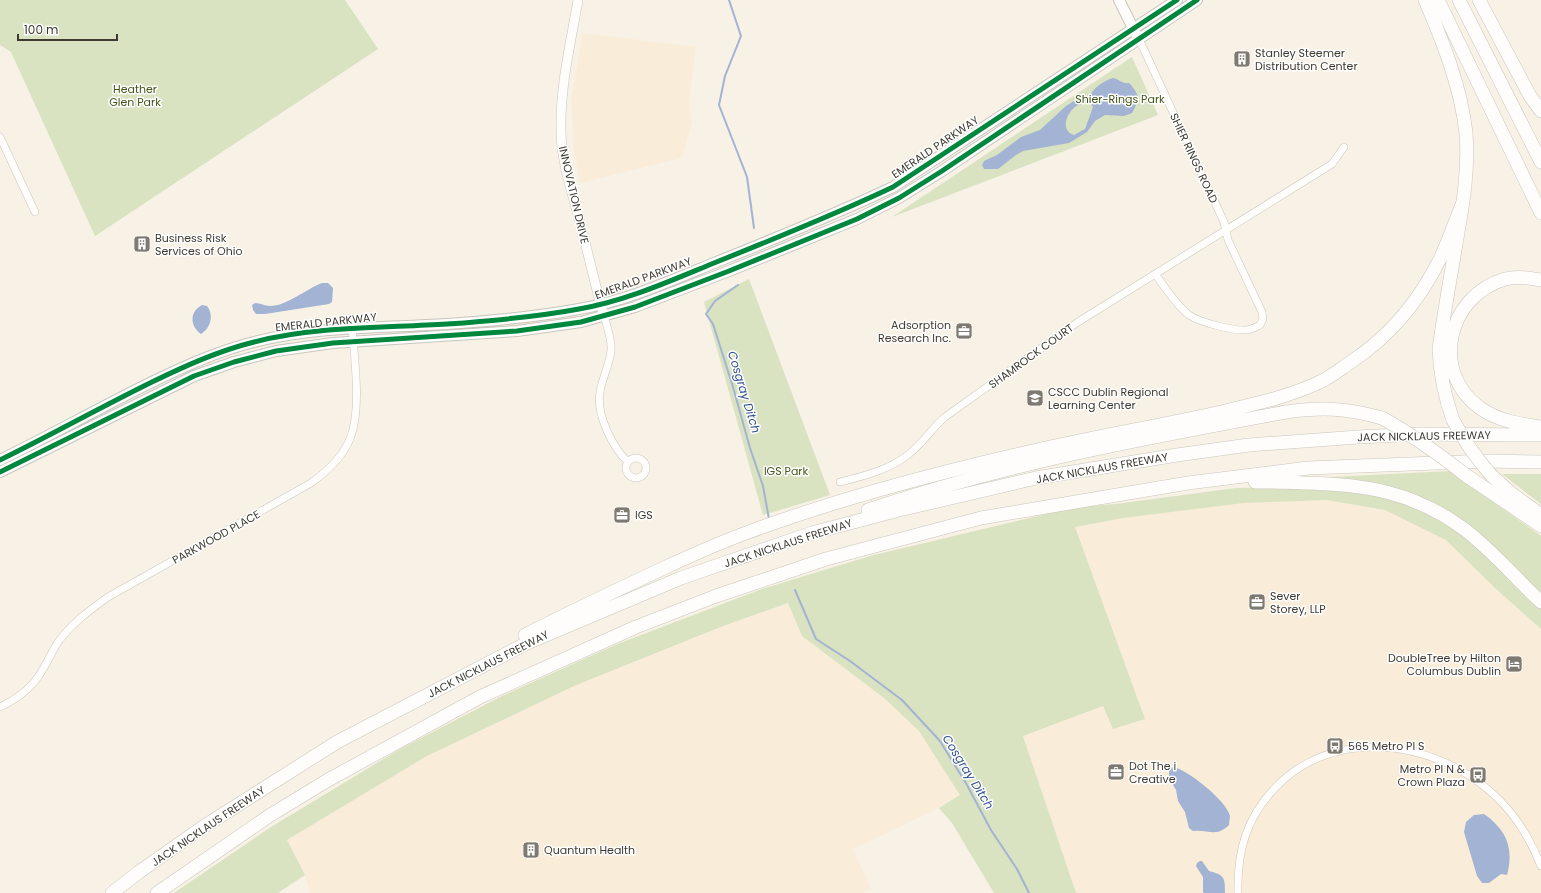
<svg xmlns="http://www.w3.org/2000/svg" width="1541" height="893" font-family="Poppins,sans-serif">
<style>
.built{fill:#f9edd9}
.green{fill:#d9e2c1}
.water{fill:#a3b3d3;fill-rule:evenodd}
.lines{fill:none;stroke-linecap:round;stroke-linejoin:round}
.stream{stroke:#a3b3d3;stroke-width:2}
.minor-casing{stroke:#cac6bd;stroke-width:8}
.tertiary-casing{stroke:#cac6bd;stroke-width:10}
.secondary-casing{stroke:#cac6bd;stroke-width:12}
.motorway-casing{stroke:#cac6bd;stroke-width:14}
.minor{stroke:#fefdfb;stroke-width:7}
.tertiary{stroke:#fefdfb;stroke-width:9}
.secondary{stroke:#fefdfb;stroke-width:10}
.motorway{stroke:#fefdfb;stroke-width:13}
.motorway-bridge-casing{stroke:#cac6bd;stroke-width:14;stroke-linecap:butt}
.motorway-bridge{stroke:#fefdfb;stroke-width:13}
.cycleway-casing{stroke:#fff;stroke-width:8}
.cycleway{stroke:#00873e;stroke-width:5}
.labels{text-anchor:middle;stroke-width:3;stroke-linejoin:round;paint-order:stroke}
.poi-label{font-size:11px;fill:#3e3a32;stroke:#fff;text-anchor:start}
.park-label{font-size:11px;fill:#42551a;stroke:#fff}
.street-label{font-size:11px;fill:#3e3a32;stroke:#fff}
.water-label{font-size:12px;font-style:italic;fill:#335291;stroke:#fff}
</style>
<rect width="100%" height="100%" fill="#f7f1e6"/>
<path class="built" d="M583,33L696,47L689,102L692,122L682,158L580,183L574,152L571,99Z
M1327,500L1385,510L1446,540L1495,588L1541,629V893H1076L1023,736L1103,706L1145,718L1075,527L1123,518L1244,503Z
M788,603L802,636L884,698L919,731L961,795L939,808L853,849L871,889L861,893H310L305,875L287,840L427,756L574,686L723,626Z"/>
<path class="green" d="M0,0H345L378,49L95,236L11,52L0,45Z
M1132,57L1158,115L892,217Z
M749,279L830,495L763,515L704,302Z
M1450,471L1541,536V595L1458,519L1331,479V477Z
M1502,474H1541V504Z
M1324,487L1386,496L1448,523L1475,544L1541,609V629L1495,588L1446,540L1385,510L1327,500L1244,503L1123,518L1075,527L1145,719L1113,729L1103,706L1023,736L1076,893H994L952,823L939,808L960,795L919,731L884,698L802,636L788,603L723,626L574,686L427,756L287,840L305,875L278,893H174L271,827L400,749L502,696L615,645L762,589L870,556L1076,507L1116,504L1236,488Z"/>
<path class="water" d="M1113,78C1119,79 1122,84 1129,83C1140,95 1140,99 1132,113L1124,116L1105,115L1095,121L1087,132L1069,143L1023,151L1016,155L998,169H984L982,165L984,161L997,155L1021,137L1040,130L1066,106L1074,101L1089,98C1092,89 1103,81 1113,78ZM1090,102L1093,107L1085,129L1074,135C1059,130 1067,111 1078,105C1081,104 1086,103 1090,102Z
M322,283H328L333,288L332,302L329,304L265,314H256L253,310L252,305L255,303C260,303 265,306 270,306C287,306 306,289 322,283Z
M202,305L207,306C214,315 211,328 201,334C190,326 189,312 202,305Z
M1173,767C1187,769 1227,801 1230,816C1230,818 1229,822 1229,825C1216,838 1208,829 1193,831L1189,828L1185,812L1178,801L1176,790L1169,778V769Z
M1484,814C1507,830 1514,849 1507,875L1501,874L1489,883H1482L1477,876L1464,832L1466,822L1474,815Z
M1200,861H1202L1209,871C1225,875 1225,878 1225,893H1204L1203,892V877L1196,866L1197,863Z"/>
<g class="lines">
<path class="stream" d="M729,0L741,36L725,76L719,105L747,177L754,228
M738,285L715,301L706,314L713,324L733,387L750,448L763,486L769,519
M795,590L816,639L850,661L902,700L940,741L967,785L991,830L1017,869L1029,893"/>
<g class="minor-casing">
<path id="minor" d="M1139,39L1224,222L1228,240L1262,312L1263,319L1260,325C1256,327 1251,330 1246,330C1233,331 1199,322 1189,315C1175,304 1165,287 1155,274
M0,137L35,212
M604,316C607,327 612,339 611,350C610,364 602,378 600,392C596,414 612,447 628,462
M626 468a10 10 0 1 1 20 0a10 10 0 1 1-20 0Z
M840,482C864,476 889,470 909,454C922,444 932,428 945,417L1078,322L1332,164L1344,147
M0,707C15,700 29,690 38,677C46,666 51,653 58,642C72,623 90,610 108,597L311,483C353,453 359,428 356,377C355,361 354,345 352,329
M1238,893C1237,852 1246,818 1275,788C1332,727 1432,739 1491,792C1514,812 1530,838 1541,866"/>
</g>
<g class="tertiary-casing">
<path id="tertiary" d="M578,0C571,42 560,86 561,130C561,161 572,192 580,222C588,253 595,285 604,316"/>
</g>
<g class="secondary-casing">
<path id="secondary" d="M1119,0L1136,34
M0,460C51,435 101,407 152,382C185,366 218,351 254,342C317,326 383,328 447,324C491,321 536,317 579,309C626,301 670,281 714,263C774,239 834,215 893,187L1177,0
M0,472L194,376L234,362L276,351L333,343L517,331L581,322L635,307L729,271L857,219L899,198L942,171L1197,0"/>
</g>
<g class="motorway-casing">
<path id="motorway" d="M1425,0C1443,42 1461,87 1466,133C1469,168 1463,204 1457,238C1451,275 1444,312 1439,349C1440,375 1444,395 1453,420
M1438,0L1541,213
M1459,0L1541,162
M1479,0L1530,96L1541,111
M1541,280C1529,278 1517,276 1505,279C1447,296 1430,372 1480,408C1498,421 1520,424 1541,427
M1467,476L1541,526
M1492,476L1512,494L1541,515
M1255,482C1271,482 1287,482 1304,483C1364,484 1414,492 1464,529C1492,550 1515,578 1541,602
M868,510C1004,464 1145,438 1286,412C1322,407 1346,408 1382,418
M525,635C572,611 619,589 666,567C692,555 719,543 746,533C835,500 928,475 1020,454C1087,438 1154,427 1221,412C1255,404 1292,396 1324,380C1333,375 1342,368 1351,362C1390,336 1420,300 1441,257C1449,239 1456,220 1463,202
M112,893L139,872L203,827L337,742L527,643L681,578L812,533L899,510L1036,478L1177,455L1249,445L1358,437L1419,434L1541,435
M157,893L269,816L328,780L480,697L636,627L716,596L826,559L981,518L1188,483L1308,468L1487,461L1541,462"/>
</g>
<use href="#minor" class="minor"/>
<use href="#tertiary" class="tertiary"/>
<use href="#secondary" class="secondary"/>
<use href="#motorway" class="motorway"/>
<g class="motorway-bridge-casing">
<path id="motorway-bridge" d="M1382,418C1413,435 1440,455 1467,476
M1453,420C1464,441 1476,458 1492,476"/>
</g>
<use href="#motorway-bridge" class="motorway-bridge"/>
<g class="cycleway-casing">
<path id="cycleway" d="M0,460C51,435 101,407 152,382C185,366 218,351 254,342C317,326 383,328 447,324C491,321 536,317 579,309C626,301 670,281 714,263C774,239 834,215 893,187L1177,0
M0,472L194,376L234,362L276,351L333,343L517,331L581,322L635,307L729,271L857,219L899,198L942,171L1197,0"/>
</g>
<use href="#cycleway" class="cycleway"/>
</g>
<defs>
<g id="building-square" transform="scale(0.9)"><rect x="-9" y="-9" width="18" height="18" rx="4" fill="#7f7a71" stroke="#fff"/><path d="M-4-6H4V6H1V3H-1V6H-4ZM-2.5-4.3h1.7v1.8h-1.7ZM.8-4.3h1.7v1.8H.8ZM-2.5-1h1.7V.8h-1.7ZM.8-1h1.7V.8H.8Z" fill="#fff"/></g>
<g id="office-square" transform="scale(0.9)"><rect x="-9" y="-9" width="18" height="18" rx="4" fill="#7f7a71" stroke="#fff"/><path d="M-6-3h4V-5.5h4V-3h4V5H-6ZM-1-4.5V-3h2v-1.5ZM-6 0V1H6V0Z" fill="#fff"/></g>
<g id="university-square" transform="scale(0.9)"><rect x="-9" y="-9" width="18" height="18" rx="4" fill="#7f7a71" stroke="#fff"/><path d="M0-5L7-2L0 1L-7-2ZM-4 1L0 2.5L4 1V4Q0 6-4 4Z" fill="#fff"/></g>
<g id="hotel-square" transform="scale(0.9)"><rect x="-9" y="-9" width="18" height="18" rx="4" fill="#7f7a71" stroke="#fff"/><path d="M-6-4.5h1.5V1H6V5H4.5V3h-9V5H-6ZM-4 0a1.8 1.8 0 1 1 3.6 0ZM.5 0V-2.5h3Q6-2.5 6 0Z" fill="#fff"/></g>
<g id="bus-square" transform="scale(0.9)"><rect x="-9" y="-9" width="18" height="18" rx="4" fill="#7f7a71" stroke="#fff"/><path d="M-5-6H5V4H4V6H2V4H-2V6H-4V4H-5ZM-3.5-4V0h7V-4ZM-3.5 1.2v1.5H-2V1.2ZM2 1.2v1.5H3.5V1.2Z" fill="#fff"/></g>
</defs>
<g fill-rule="evenodd">
<use href="#building-square" x="1242" y="59"/>
<use href="#building-square" x="142" y="244"/>
<use href="#office-square" x="964" y="331"/>
<use href="#university-square" x="1035" y="398"/>
<use href="#office-square" x="622" y="515"/>
<use href="#office-square" x="1257" y="602"/>
<use href="#hotel-square" x="1514" y="664"/>
<use href="#bus-square" x="1335" y="746"/>
<use href="#office-square" x="1116" y="772"/>
<use href="#bus-square" x="1478" y="775"/>
<use href="#building-square" x="531" y="850"/>
</g>
<g class="labels">
<g class="poi-label">
<text x="1255" y="57">Stanley Steemer<tspan x="1255" dy="13">Distribution Center</tspan></text>
<text x="155" y="242">Business Risk<tspan x="155" dy="13">Services of Ohio</tspan></text>
<text x="951" y="329" text-anchor="end">Adsorption<tspan x="951" dy="13">Research Inc.</tspan></text>
<text x="1048" y="396">CSCC Dublin Regional<tspan x="1048" dy="13">Learning Center</tspan></text>
<text x="635" y="519">IGS</text>
<text x="1270" y="600">Sever<tspan x="1270" dy="13">Storey, LLP</tspan></text>
<text x="1501" y="662" text-anchor="end">DoubleTree by Hilton<tspan x="1501" dy="13">Columbus Dublin</tspan></text>
<text x="1348" y="750">565 Metro Pl S</text>
<text x="1129" y="770">Dot The i<tspan x="1129" dy="13">Creative</tspan></text>
<text x="1465" y="773" text-anchor="end">Metro Pl N &amp;<tspan x="1465" dy="13">Crown Plaza</tspan></text>
<text x="544" y="854">Quantum Health</text>
</g>
<g class="park-label">
<text x="135" y="93">Heather<tspan x="135" dy="13">Glen Park</tspan></text>
<text x="1120" y="103">Shier-Rings Park</text>
<text x="786" y="475">IGS Park</text>
</g>
<g class="street-label">
<text transform="translate(935 147) rotate(-34)" y="4">EMERALD PARKWAY</text>
<text transform="translate(1194 158) rotate(65)" y="4">SHIER RINGS ROAD</text>
<text transform="translate(574 195) rotate(77)" y="4">INNOVATION DRIVE</text>
<text transform="translate(643 278) rotate(-20)" y="4">EMERALD PARKWAY</text>
<text transform="translate(326 322) rotate(-6)" y="4">EMERALD PARKWAY</text>
<text transform="translate(1031 356) rotate(-36)" y="4">SHAMROCK COURT</text>
<text transform="translate(1424 436) rotate(-1)" y="4">JACK NICKLAUS FREEWAY</text>
<text transform="translate(1102 468) rotate(-10)" y="4">JACK NICKLAUS FREEWAY</text>
<text transform="translate(216 537) rotate(-29)" y="4">PARKWOOD PLACE</text>
<text transform="translate(788 543) rotate(-18)" y="4">JACK NICKLAUS FREEWAY</text>
<text transform="translate(488 664) rotate(-27)" y="4">JACK NICKLAUS FREEWAY</text>
<text transform="translate(208 826) rotate(-34)" y="4">JACK NICKLAUS FREEWAY</text>
</g>
<g class="water-label">
<text transform="translate(744 392) rotate(73)" y="4">Cosgray Ditch</text>
<text transform="translate(968 772) rotate(58)" y="4">Cosgray Ditch</text>
</g>
</g>
<path d="M18 34v6h99v-6" fill="none" stroke="#3e3a32" stroke-width="2"/>
<text x="24" y="34" font-size="12" fill="#3e3a32" stroke="#ffffff" stroke-width="3" paint-order="stroke">100 m</text>
</svg>
